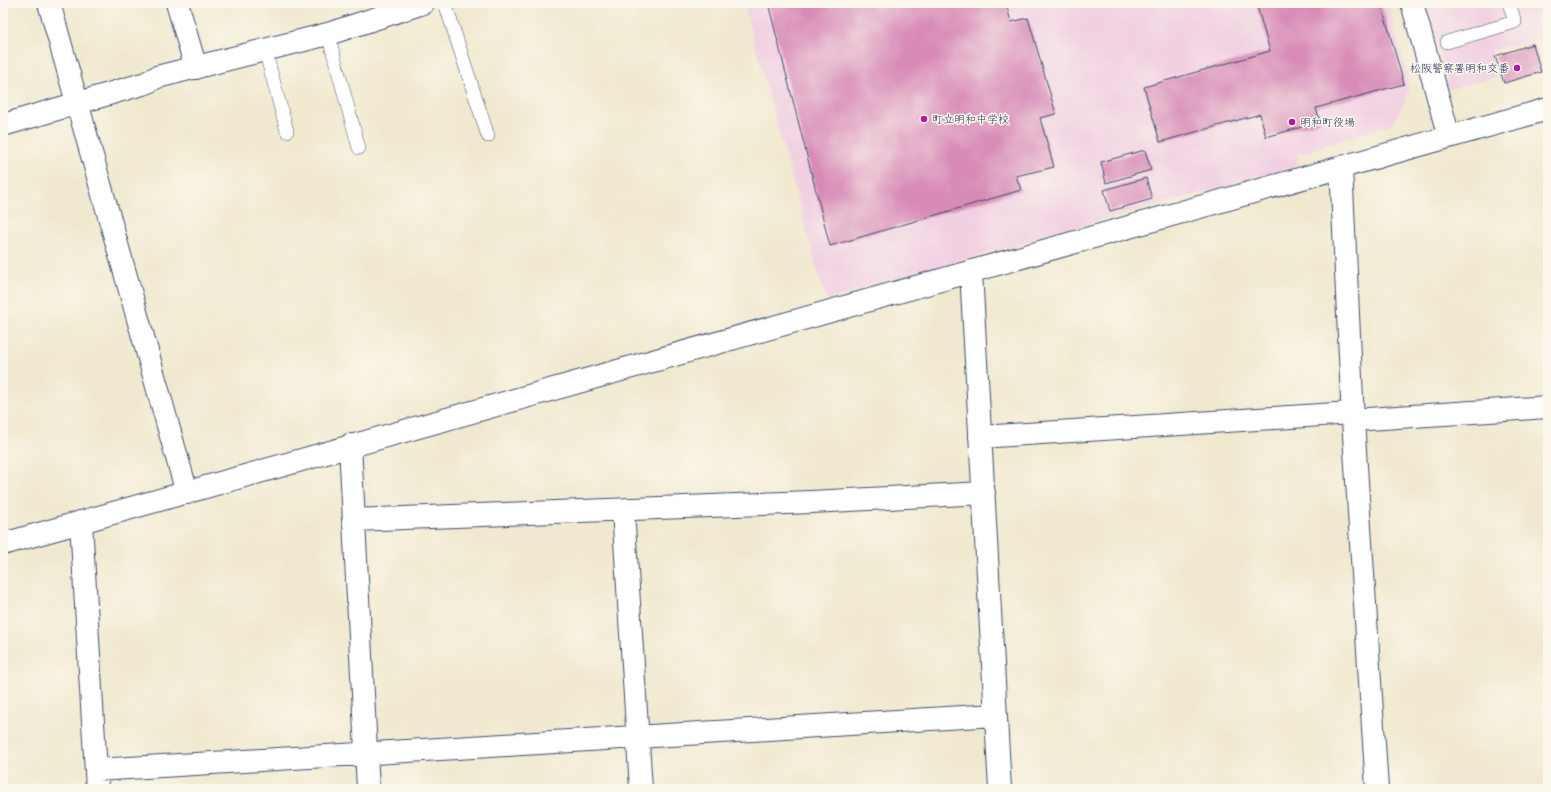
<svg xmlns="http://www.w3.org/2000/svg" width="1551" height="792" font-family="'Architects Daughter','Klee One',sans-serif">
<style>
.built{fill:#f1d0e2}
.building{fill:#d88bb7}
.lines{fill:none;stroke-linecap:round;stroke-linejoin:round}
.service-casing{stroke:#3b4b6f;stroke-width:14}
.minor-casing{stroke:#3b4b6f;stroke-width:24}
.tertiary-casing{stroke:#3b4b6f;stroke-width:24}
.service{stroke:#fff;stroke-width:13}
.minor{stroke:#fff;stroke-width:22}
.tertiary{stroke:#fff;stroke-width:22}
.poi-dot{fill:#b5179e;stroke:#fbf7ec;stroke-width:1.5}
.labels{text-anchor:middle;stroke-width:3;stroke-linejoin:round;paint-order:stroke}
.poi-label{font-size:11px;fill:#1b2f5e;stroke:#fbf7ec;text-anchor:start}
</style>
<rect width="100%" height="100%" fill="#fbf7ec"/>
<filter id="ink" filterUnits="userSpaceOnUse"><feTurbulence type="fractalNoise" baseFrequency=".025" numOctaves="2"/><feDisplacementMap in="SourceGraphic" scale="8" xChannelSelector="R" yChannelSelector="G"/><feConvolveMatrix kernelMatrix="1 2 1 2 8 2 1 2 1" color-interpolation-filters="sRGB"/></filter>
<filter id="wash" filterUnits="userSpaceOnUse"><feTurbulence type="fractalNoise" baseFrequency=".012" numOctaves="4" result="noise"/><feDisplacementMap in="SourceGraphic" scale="16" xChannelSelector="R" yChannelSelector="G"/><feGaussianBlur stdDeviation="0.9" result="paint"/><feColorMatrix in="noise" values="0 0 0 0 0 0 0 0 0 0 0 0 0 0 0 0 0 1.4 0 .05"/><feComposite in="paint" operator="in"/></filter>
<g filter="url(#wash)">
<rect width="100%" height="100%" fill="#f1e9cf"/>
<path class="built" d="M743,3H1387L1408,74V91L1402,108L1391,124L1298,154L1299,167L1101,220L826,301Z
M1424,3H1548V36L1491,51L1497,77L1449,89Z"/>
<g id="blocks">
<path class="building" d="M768,3H1006L1011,22L1028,18L1056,114L1040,118L1054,167L1016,176L1021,190L830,246Z
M1256,3H1381L1404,84L1316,108L1320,122L1266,137L1260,114L1160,142L1144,87L1270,51Z
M1533,44L1541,72L1504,83L1495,56Z
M1145,150L1151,170L1106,183L1101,162Z
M1146,178L1152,199L1110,211L1104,190Z"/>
</g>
</g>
<g filter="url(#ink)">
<use href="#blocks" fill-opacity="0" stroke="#3b4b6f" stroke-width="1"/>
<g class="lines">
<g class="service-casing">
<path id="service" d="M445,3L488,136
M328,34L359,148
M1447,42L1515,22L1509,3
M265,50L287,131"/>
</g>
<g class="minor-casing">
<path id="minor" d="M49,3L187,493
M177,3L196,68
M3,125L146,83L157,77L328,34L423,3
M971,272L1000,789
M1353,420L1548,407
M980,437L1352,413
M350,445L368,789
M623,510L641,789
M353,520L811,502L984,493
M81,522L97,789
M96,770L996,715"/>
</g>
<g class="tertiary-casing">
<path id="tertiary" d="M1412,3L1449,137
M1341,167L1353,420L1377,789
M3,544L1548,109"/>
</g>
<use href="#service" class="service"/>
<use href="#minor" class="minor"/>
<use href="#tertiary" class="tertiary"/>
</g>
</g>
<g class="poi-dot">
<circle cx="1517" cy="68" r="4"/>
<circle cx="924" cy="119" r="4"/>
<circle cx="1292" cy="122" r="4"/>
</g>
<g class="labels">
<g class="poi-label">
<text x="1509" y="72" text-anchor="end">松阪警察署明和交番</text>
<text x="932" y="123">町立明和中学校</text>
<text x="1300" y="126">明和町役場</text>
</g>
</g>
<rect width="1551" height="792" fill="none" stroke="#fbf7ec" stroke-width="16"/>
</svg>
